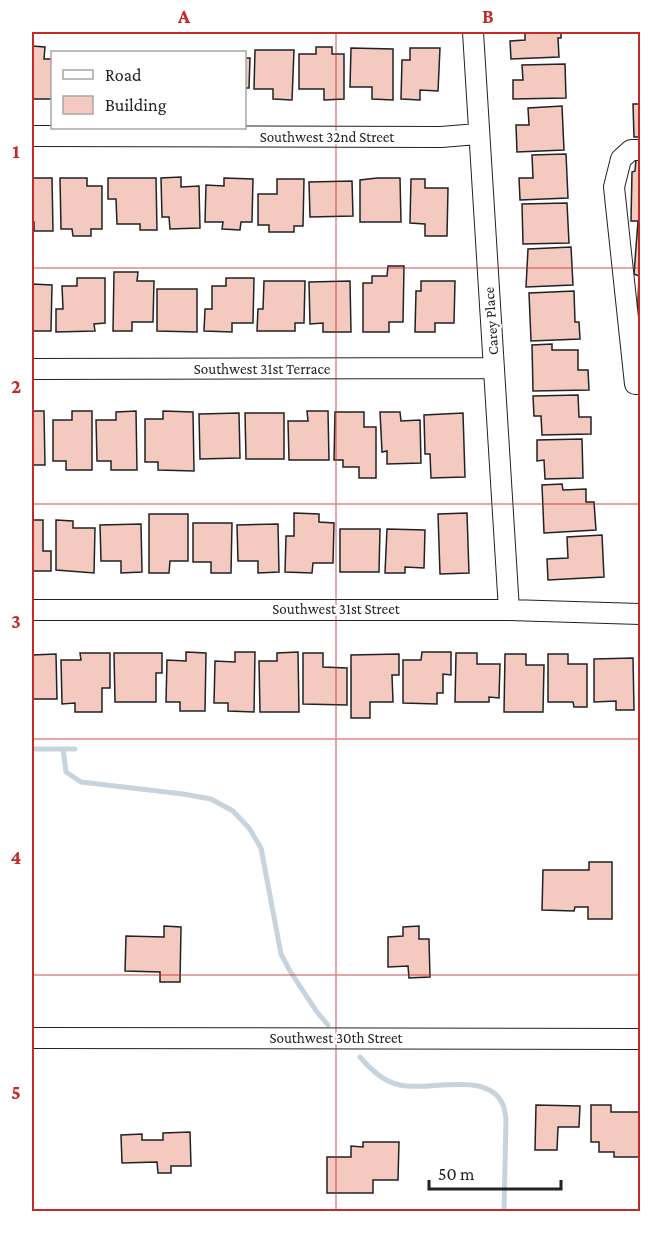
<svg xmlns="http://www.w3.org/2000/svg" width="672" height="1243" font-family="'Crimson Pro',serif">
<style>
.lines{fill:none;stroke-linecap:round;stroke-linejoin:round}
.stream{stroke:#c7d3dd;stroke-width:5}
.building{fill:#f3c9c0;stroke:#222;stroke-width:1.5}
.minor-casing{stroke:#222;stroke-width:22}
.minor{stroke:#fff;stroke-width:20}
.grid{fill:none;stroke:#c62828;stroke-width:1.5;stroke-opacity:0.55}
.labels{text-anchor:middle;stroke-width:4.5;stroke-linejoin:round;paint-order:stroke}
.street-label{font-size:15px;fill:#222;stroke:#fff}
.neatline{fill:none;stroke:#c62828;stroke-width:2}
.grid-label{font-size:20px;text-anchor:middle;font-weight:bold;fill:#c62828}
</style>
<rect width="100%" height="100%" fill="#fff"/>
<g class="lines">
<path class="stream" d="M32,749H63
M75,749H63L66,772L81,782L183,794L211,799L233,811L249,828L261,848L281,954L290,971L317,1012L328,1025
M360,1057C372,1071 387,1085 407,1086C434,1089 490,1072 503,1105C505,1109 505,1114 506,1119L504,1212"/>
</g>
<path class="building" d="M525,32H561V38H558L559,57L511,59L510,41L525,40Z
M32,46L45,47L44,59H52V99H32Z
M316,47H332V54H344V99L324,100V89H299V54H316Z
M351,48L393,49V100L372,99V87H350Z
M410,48H440L438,91L420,90V100L401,99L402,60H410Z
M255,50H294L292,100L273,99V89H254Z
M244,58H250L249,88H244Z
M565,64L566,98L513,99V80H523L522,65Z
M633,104H640V137H634Z
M562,106L564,150L517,152L516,125H529L528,108Z
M566,154L568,198L520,200L519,178H533L532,155Z
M636,159H640V325H637L639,276L634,274L638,221H631L632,172L635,171Z
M181,177V187L199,186L200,228L170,229L169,217H162L161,178Z
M32,178H52L53,231H34V222H32Z
M60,178H87V186H102V229H91V236H73L72,229H61Z
M108,178H156L157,230H140V224H117L116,199H108Z
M224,178L253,179L252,222H241L240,230L222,229L223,222H205L206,185L224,186Z
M377,178H400L401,222H360V180Z
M277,179H304L303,226H294V232H269V225H258V194H277Z
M411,179H425V188H448L447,236H425V224L410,223Z
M352,181L353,216L310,217L309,182Z
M567,203L569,243L523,244L522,204Z
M571,247L573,285L526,287L528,249Z
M388,266H404L403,322H389V332H363V283H372V276H387Z
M114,272H138L137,281H154L153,322H132V331H113Z
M77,278H105V323L94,324L95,331L56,332V309H63L62,286H77Z
M226,278H254L253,323H232V332L204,331L205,309H212V286H226Z
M264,281H305L304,323H295V331H257L258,309H263Z
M350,281L351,332H323V323L310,324L309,282Z
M421,281H455L454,323H435V332H415L416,291H421Z
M32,284L52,285L51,331H32Z
M157,289H197V332L157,331Z
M574,291L575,322H579L580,339L531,341L529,293Z
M552,344V350H578V370H588L589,390L533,391L532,345Z
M578,395L579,417H591V434L542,435L541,416H534L533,396Z
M32,411H44L45,465H32Z
M72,411H92V470H66V461H53V420H72Z
M136,411L137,470H111V461H97L96,420H116V412Z
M163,411L193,412L194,471L158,470V462H145V419H163Z
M307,411H328L329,460H289L288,421H308Z
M335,412H364V427H376V478H359V467H343V460H334Z
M380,412H400L401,421L420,420L421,463L387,464V451L382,452Z
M239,413L240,458L200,459L199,414Z
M245,413H284V459H246Z
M463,413L465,477L431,478L430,454H425L424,415Z
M582,439L583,478L545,479L544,460L537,461V440Z
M562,484L563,490L586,489V502H594L596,530L544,533L542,485Z
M294,513L319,514V522L334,523L333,563H313L312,573L285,572L286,536H294Z
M467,513L469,573L440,574L438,514Z
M149,514H188V561H170L169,573H149Z
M32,520H43V551H51V571H32Z
M56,520L73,521V528H95L94,573L56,570Z
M193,523H232L231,573H211V562H193Z
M141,524L142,572L121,573V561H101L100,525Z
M278,524L279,572L258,573V561H238L237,525Z
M340,529H380L379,572H340Z
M387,529L425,530L424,568L405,567V573H385Z
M602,535L604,577L548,580L547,559L568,558L567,537Z
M186,652L206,653L205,711H180V702H166L167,660L186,661Z
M235,652H255L254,712L228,711V703H214L215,661L235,662Z
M298,652L299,712H260L259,661H277V653Z
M422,652H451V675L443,674V693H437V704L403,703V660H421Z
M80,653H110V688H102V712H75V703L62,704L61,660H81Z
M114,653H162V673H156V702H115Z
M303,653H323V667L347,668V705L303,704Z
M456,653H477V664H500L499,698L489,697V702H455Z
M56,654L57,699H32V703V655Z
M399,654V675H392L393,702H370V718H351V655Z
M505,654H526V665H544L543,712H504Z
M548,654H568V664H587V707H574L573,702H548Z
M633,658L634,710H616V701L594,702V659Z
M589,862H612V919H588V907H575L574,911L542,910L543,870H589Z
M164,926L181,927L180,982H160V972L125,971L126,936L164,937Z
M419,926V939H429L430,977L409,978L408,966L388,967V937L403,936V927Z
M536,1105L580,1106L579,1127H558L557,1150H535Z
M591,1105H611V1112H640V1157H614V1152H599V1142H591Z
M190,1132L191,1166H171V1173H158L157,1162L122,1163L121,1135L142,1134V1140H163V1133Z
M363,1142H399L398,1180H373V1193H327V1157H351V1146L363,1147Z"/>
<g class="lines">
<g class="minor-casing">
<path id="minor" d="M473,32L509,610
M32,136L441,137L478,134
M640,150H631L621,159L614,187L635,384H640
M32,369L493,368
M32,610H509L640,614
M32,1038L640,1039"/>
</g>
<use href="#minor" class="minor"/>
</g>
<path class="grid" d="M336,32V1212M32,268H640M32,504H640M32,739H640M32,975H640"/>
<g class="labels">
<g class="street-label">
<text x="327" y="142">Southwest 32nd Street</text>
<text transform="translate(491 321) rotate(-94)" y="5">Carey Place</text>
<text x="262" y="374">Southwest 31st Terrace</text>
<text x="336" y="614">Southwest 31st Street</text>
<text x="336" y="1043">Southwest 30th Street</text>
</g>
</g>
<rect width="672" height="1243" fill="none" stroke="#ffffff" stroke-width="66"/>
<rect x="51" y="51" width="195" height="78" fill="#ffffff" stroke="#a7a7a7" stroke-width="1.5"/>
<rect x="63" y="70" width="30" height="9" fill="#ffffff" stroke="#a7a7a7" stroke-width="1.5"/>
<text x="105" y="81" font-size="18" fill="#222222">Road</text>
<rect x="63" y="96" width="30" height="18" fill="#f3c9c0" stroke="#a7a7a7" stroke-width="1.5"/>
<text x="105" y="111" font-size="18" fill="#222222">Building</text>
<path d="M429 1180v9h132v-9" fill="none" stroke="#222222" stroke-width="3"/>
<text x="438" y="1180" font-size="18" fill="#222222" stroke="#ffffff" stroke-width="4.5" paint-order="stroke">50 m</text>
<rect x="33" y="33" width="606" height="1177" class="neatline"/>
<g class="grid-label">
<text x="184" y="23">A</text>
<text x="488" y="23">B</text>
<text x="16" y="158">1</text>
<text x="16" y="393">2</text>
<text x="16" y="628">3</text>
<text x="16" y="864">4</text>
<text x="16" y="1099">5</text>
</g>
</svg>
